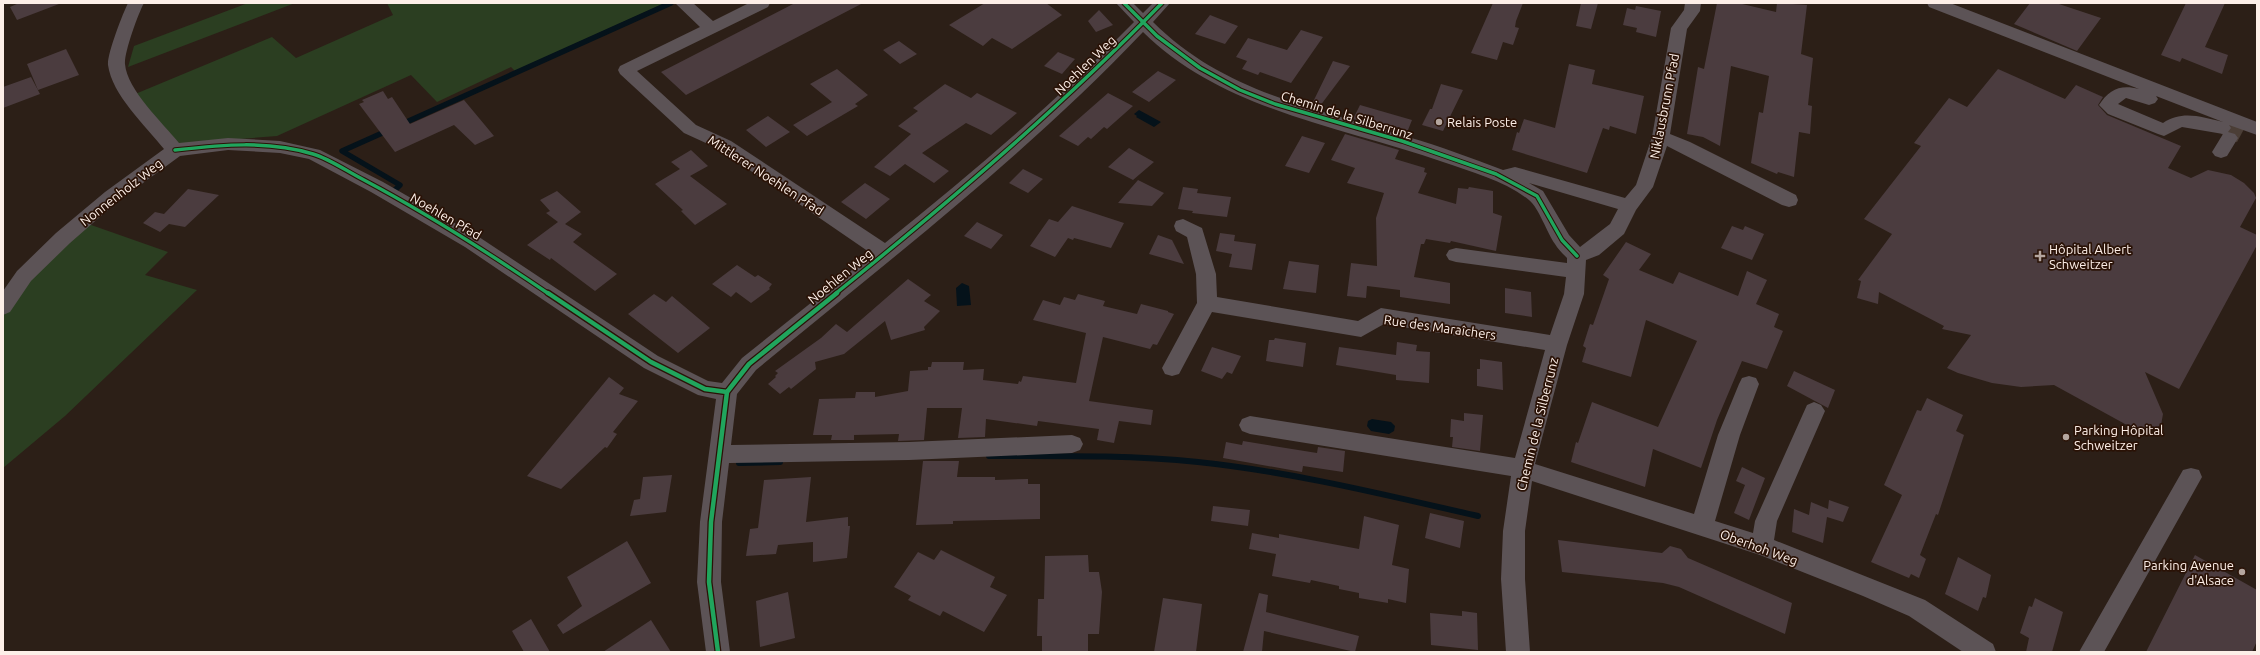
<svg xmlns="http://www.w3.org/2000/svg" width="2260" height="655" font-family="Ubuntu,sans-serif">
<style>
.green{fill:#2b3e21}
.water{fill:#05121a}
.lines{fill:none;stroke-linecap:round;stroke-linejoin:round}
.stream-far1{stroke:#05121a;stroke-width:5.5}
.stream{stroke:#05121a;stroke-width:6}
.building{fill:#4b3c3f}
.minor-tunnel{stroke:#4b3e36;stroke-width:18;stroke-dasharray:18 9;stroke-linecap:butt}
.minor{fill:#5c5356;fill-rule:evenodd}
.cycleway-far1-casing{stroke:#2a1206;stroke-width:5.5}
.cycleway-casing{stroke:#2a1206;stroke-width:7}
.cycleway-far1{stroke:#20a55d;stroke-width:3.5}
.cycleway{stroke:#20a55d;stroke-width:4.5}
.poi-dot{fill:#b4a69f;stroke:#2a1206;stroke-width:1.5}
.labels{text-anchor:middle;stroke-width:3.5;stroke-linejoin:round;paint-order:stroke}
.street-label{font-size:13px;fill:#fdefe8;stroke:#2a1206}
.poi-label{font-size:13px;fill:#fdefe8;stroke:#2a1206;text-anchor:start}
</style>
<rect width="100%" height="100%" fill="#2c1f17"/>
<path class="green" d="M248,3H295L128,67L134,46Z
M387,3H665L515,71L511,67L437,102L411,75L277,136L175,144L128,97L272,37L296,58L393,15Z
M77,220L168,252L145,275L197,290L65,416L3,468V299Z"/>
<path class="water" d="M1139,110L1161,122L1154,127L1136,117L1137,116L1134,114Z
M962,283L969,286L971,305L957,306L956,288Z
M1372,419L1391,422L1395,426L1394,431L1389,434L1371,431L1367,426L1368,421Z"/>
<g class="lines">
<path class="stream-far1" d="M402,124L671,3
M389,130L342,151L400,185L391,194"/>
<path class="stream" d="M989,456C1059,456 1129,455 1198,462C1293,472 1386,495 1478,516
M739,463L780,462"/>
</g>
<path class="building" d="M19,3H58L59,4L17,20L10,7Z
M795,3H863L686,95L661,72Z
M985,3H1046L1062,15L1012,49L992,38L983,46L949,25Z
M1493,3H1523L1516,21L1515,27L1519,28L1513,45L1503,42L1497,60L1471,53Z
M1581,3H1598L1591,29L1576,26Z
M1717,3H1738L1776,12L1777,3L1807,5L1801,54L1813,58L1808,105L1812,106L1810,134L1799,132L1794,177L1778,172L1777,174L1751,163L1759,112L1763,113L1769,76L1731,66L1720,146L1703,137L1687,134L1698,67L1704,69Z
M2030,3H2056L2101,18L2077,51L2014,24Z
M2186,3H2225L2205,47L2228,55L2222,74L2182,58L2180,62L2161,55Z
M1636,6L1661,11L1656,37L1636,32L1637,28L1623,25L1627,8L1635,10Z
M1099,10L1113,25L1096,32L1088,21Z
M1210,15L1238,26L1225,44L1195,34Z
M1301,30L1323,37L1291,83L1260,72L1258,75L1242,69L1247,61L1236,57L1248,38L1287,50Z
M899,41L917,54L900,64L883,50Z
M66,49L79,75L38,90L27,64Z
M1058,52L1075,59L1062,74L1044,66Z
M1333,61L1350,66L1320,106L1313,102Z
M1569,64L1595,70L1592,84L1644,96L1636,134L1610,126L1609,130L1603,128L1587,173L1512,150L1517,132L1519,133L1524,119L1555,128Z
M837,69L868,95L855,104L858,106L807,136L793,125L832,102L810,84Z
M1998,69L2065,99L2076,85L2103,97L2098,105L2107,115L2181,146L2168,168L2191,178L2208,170L2231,175L2244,183L2254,193L2256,198L2240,227L2257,235V245L2179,389L2145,372L2163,414L2161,425L2155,428L2146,430L2125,424L2054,385L2021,387L1992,383L1958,373L1947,368L1971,335L1942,329L1944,326L1879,292L1878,304L1857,298L1861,281L1858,280L1892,234L1864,219L1921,146L1914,143L1949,98L1967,107Z
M1158,71L1176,80L1149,102L1132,92Z
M31,77L40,94L3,108V87Z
M945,84L971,98L977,93L1017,113L991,135L966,123L922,153L949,171L934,183L905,164L890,176L874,167L911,134L898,126L918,111L913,108Z
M1441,84L1463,90L1443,131L1422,125L1430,109H1432Z
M383,91L388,99L392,97L410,124L464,100L494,136L475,145L454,125L395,152L359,104L364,102L362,100Z
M1108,93L1133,106L1107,129L1104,127L1091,139L1088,137L1078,146L1059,136Z
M1360,105L1412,120L1406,135L1353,119Z
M768,116L790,132L766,147L746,130Z
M1345,134L1399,150L1395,159L1425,168L1424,172L1427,173L1418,193L1456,204L1458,188L1468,189L1469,187L1493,191V213L1502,216L1496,251L1451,241L1450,243L1426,239L1424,244H1421L1414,277L1450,283V304L1400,297V290L1367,286L1366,298L1347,296L1351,263L1377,266L1376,218L1384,193L1347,183L1355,168L1331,160Z
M1302,136L1325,143L1309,173L1285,166Z
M1129,148L1154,162L1133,180L1108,167Z
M691,150L708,166L690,176L727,204L695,225L681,211L683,210L655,184L680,169L671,162Z
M1023,169L1043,179L1028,193L1009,183Z
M1138,180L1164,193L1152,206L1118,203Z
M865,183L890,199L866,219L841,202Z
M1183,187L1198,189L1197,193L1231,197L1227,217L1192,213L1193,211L1178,209Z
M188,189L219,195L185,227L169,224L160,232L143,223L155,212L164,214Z
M557,191L581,212L565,224L582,234L573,242L617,274L595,291L551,258L550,260L527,245L558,222L546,213L550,211L540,200Z
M1072,206L1124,223L1111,248L1074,238L1073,240L1068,238L1055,257L1030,246L1049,219L1058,222Z
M977,222L1003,235L991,249L964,236Z
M1732,226L1743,230L1745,226L1764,234L1752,260L1721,248Z
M1220,233L1235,235L1234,241L1256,244L1252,270L1229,267L1232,254L1216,251Z
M1158,235L1172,240L1184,264L1149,254Z
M1626,242L1651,254L1639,270L1673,284L1679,272L1738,296L1747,271L1767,280L1756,304L1779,314L1774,327L1783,331L1767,369L1742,361L1717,420L1701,468L1653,449L1645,487L1571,462L1576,442L1578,443L1592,402L1658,427L1697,341L1646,320L1631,377L1582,362L1586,348L1583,346L1590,324L1593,325L1609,279L1603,275Z
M1289,261L1319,265L1316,293L1283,289Z
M737,265L755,277L758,275L772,284L769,288L770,289L751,303L736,292L731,297L712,284Z
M908,279L931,295L924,301L940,311L924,327L925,330L891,340L885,321L844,354L815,362L816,369L791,389L789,387L780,394L768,384L776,377L775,376L778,373L775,371L821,338L836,324L847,332Z
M1505,288L1531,292L1532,317L1505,313Z
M654,294L666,302L672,296L710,328L678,353L628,314Z
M1078,294L1105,301L1103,306L1137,314L1141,304L1168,311V312L1174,314L1157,345L1153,344L1150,349L1103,337L1089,401L1153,410L1151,425L1119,421L1114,443L1097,440L1099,429L1038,421L1037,426L986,419L985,437L958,438L962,408H927L924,440L898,441L899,434L854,435V440H831L832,435H813L819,399L855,398L856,392H875V397L908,391L910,371L928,370V367H931L932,362H964L963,370L984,369L983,380L1018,384L1019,381L1021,382L1023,376L1076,383L1086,333L1033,320L1043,300L1060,305L1064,297L1075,300Z
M1275,338L1306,343L1303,367L1266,361L1269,340H1274Z
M1397,342L1417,345L1416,351L1430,352L1429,383L1396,380V375L1336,365L1339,347L1396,355Z
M1212,347L1241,356L1232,374L1227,372L1222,379L1201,371Z
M1480,359L1502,362L1503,390L1477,386V369H1480Z
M1794,371L1835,390L1828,408L1787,386Z
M609,377L624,388L619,394L638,401L613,432L617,434L607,448L605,447L561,489L527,476Z
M1927,398L1963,415L1956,431L1964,435L1938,515L1936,514L1920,555L1926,559L1919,578L1911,574L1909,578L1871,562L1902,495L1884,485L1917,410L1921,411Z
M1464,413L1483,415L1480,451L1452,447L1453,437H1450L1451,419L1464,421Z
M1243,441L1317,453L1318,447L1345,451L1343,472L1303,466L1302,472L1223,458L1226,442L1242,445Z
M923,461H959L957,477H995V480L1028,479V484H1040V519L953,521V524L916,525Z
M1742,467L1765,478L1749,520L1734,513L1745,485L1736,481Z
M672,475L666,512L630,516L634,500L640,499L643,477Z
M811,477L806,522L848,517V526H850L847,558L813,562V542L778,545L776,554L746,556L750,529L758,528L764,480Z
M1829,500L1849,507L1843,522L1827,517L1823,543L1792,532L1794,509L1809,515L1811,502L1828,509Z
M1213,506L1250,510L1248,526L1211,521Z
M1430,513L1464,521L1460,548L1425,538Z
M1364,516L1399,525L1392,565L1409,569L1406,603L1388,599V603L1359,598V593L1339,589V586L1311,580L1310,583L1272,576L1276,554L1249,549L1252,533L1279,538V534L1359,549Z
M1558,540L1662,553L1670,546L1681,549L1688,558L1792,603L1785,634L1679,587L1663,583L1562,572Z
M627,541L651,583L563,634L557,625L582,606L567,577Z
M941,550L995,577L990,587L1007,595L984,632L943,611L940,616L908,600L911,596L894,587L918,552L934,560Z
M1088,555L1089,572H1099L1102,592L1099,634H1088V652H1042V636H1037L1038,599H1044L1045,556Z
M2195,555L2257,590V641L2252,652H2146Z
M1958,557L1991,575L1986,598L1983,597L1978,611L1945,594Z
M788,592L795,638L760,647L756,601Z
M1259,593L1268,595L1266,612L1359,636L1355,652L1264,631L1262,652H1243Z
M1163,598L1202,604L1196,652H1154Z
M2035,598L2063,612L2052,652H2026L2029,638L2020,633L2029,606L2032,607Z
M1462,611L1477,613L1478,650L1431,645L1430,613L1462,616Z
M531,619L550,652H524L512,631Z
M651,620L671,652H603Z"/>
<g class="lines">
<path class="minor-tunnel" d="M2229,138L2236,125"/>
<path class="minor" d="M128,3H144C138,14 124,53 125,64C127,90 163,123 179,143L228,138L280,141L320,150L383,182L479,237L658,356L708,381L722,383L742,358L872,254L719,149L684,133L620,74L618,70L620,66L700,27L675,3H693L713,21L749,3H770L768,7L637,71L696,125L731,141L885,243C971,174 1056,102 1134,22L1116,3H1133L1143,13L1153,3H1170L1153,22C1224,93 1316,108 1408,137C1440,146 1471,158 1503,170L1515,167L1625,198L1636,185L1652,137L1671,28L1684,10L1685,3H1701L1700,11L1687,29L1670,134L1690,142L1796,195L1798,200L1796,205L1789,207L1782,205L1667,146L1653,187L1636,210L1624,234L1599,255L1586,260L1584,294L1567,345L1535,464L1694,514L1718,435L1739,384L1742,378L1749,376L1756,378L1759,384L1740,435L1715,521L1753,533L1755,521L1807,405L1814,402L1821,405L1825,411L1777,521L1774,540L1925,600L1993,644L1996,652H1963L1909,616L1863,596L1760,555L1532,481L1525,531V579L1530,652H1506L1501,579L1503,531L1511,476L1250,434L1242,431L1239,425L1242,419L1250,416L1515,458L1545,350L1384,324L1361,337L1212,312L1179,374L1172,376L1165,374L1162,368L1197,303L1196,274L1187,237L1176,231L1174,226L1176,221L1183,219L1202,228L1216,274L1217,297L1358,321L1381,308L1550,335L1564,294L1566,277L1456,262L1449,260L1446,255L1449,250L1456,248L1567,263V258C1563,254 1558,249 1555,244C1547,233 1539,208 1529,200C1505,181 1472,172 1443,162C1343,127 1221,110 1143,32C1025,156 888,261 756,370L737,394L731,445L909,442L1072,435L1080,438L1083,444L1080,450L1072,453L909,460L729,463L722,522L721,582L730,652H706L697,582L700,522L716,399L698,395L644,368L465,247L371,192L309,159L280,153L228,150L180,156L117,202L70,243L31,281L10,312L3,315V291L17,271L56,233L105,192L164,149C145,125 112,95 108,65C107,54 123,13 128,3ZM1529,183L1618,209L1610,224L1580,247L1569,235L1543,191Z
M1927,3H1950L2257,122V135L2229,125L2231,128L2228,132L2235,134L2238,138L2227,156L2221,158L2215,156L2212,152L2223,134L2182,127L2164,136L2158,134L2108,114L2099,105C2109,89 2121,84 2139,89L1929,7ZM2156,96L2223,122C2202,117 2182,110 2163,123L2118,104L2126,98L2149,105L2155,103L2158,99Z
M2191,468L2199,470L2202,477L2104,652H2079L2183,470Z"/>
<g class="cycleway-far1-casing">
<path id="cycleway-far1" d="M1124,3L1157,36L1200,68L1240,90L1275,104L1402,141L1496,174L1537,196L1562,240L1577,256
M175,150C221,145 268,140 313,154C330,159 348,172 364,180C428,214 489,253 549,294
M835,294C949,202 1060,108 1162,3"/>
</g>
<g class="cycleway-casing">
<path id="cycleway" d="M548,293L651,362L705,389L727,392
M718,652L709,582L711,522L727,392L749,364L837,293"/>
</g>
<use href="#cycleway-far1" class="cycleway-far1"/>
<use href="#cycleway" class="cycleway"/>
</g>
<g class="poi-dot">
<circle cx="1439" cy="122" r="4"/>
<path d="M2038 250h4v4h4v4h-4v4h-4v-4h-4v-4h4z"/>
<circle cx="2066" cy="437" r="4"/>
<circle cx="2242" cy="572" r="4"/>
</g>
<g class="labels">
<g class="street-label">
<text transform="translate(1085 65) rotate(-44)" y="5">Noehlen Weg</text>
<text transform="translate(1664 106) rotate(-79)" y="5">Niklausbrunn Pfad</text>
<text transform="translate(1347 115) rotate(17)" y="5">Chemin de la Silberrunz</text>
<text transform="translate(766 175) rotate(33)" y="5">Mittlerer Noehlen Pfad</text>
<text transform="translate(121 192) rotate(-38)" y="5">Nonnenholz Weg</text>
<text transform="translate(446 216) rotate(30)" y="5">Noehlen Pfad</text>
<text transform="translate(840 276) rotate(-39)" y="5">Noehlen Weg</text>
<text transform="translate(1440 327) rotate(8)" y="5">Rue des Maraîchers</text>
<text transform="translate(1537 424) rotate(-76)" y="5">Chemin de la Silberrunz</text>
<text transform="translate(1759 547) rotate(20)" y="5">Oberhoh Weg</text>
</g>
<g class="poi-label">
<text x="1447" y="127">Relais Poste</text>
<text x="2049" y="254">Hôpital Albert<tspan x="2049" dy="15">Schweitzer</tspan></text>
<text x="2074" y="435">Parking Hôpital<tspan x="2074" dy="15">Schweitzer</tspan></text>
<text x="2234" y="570" text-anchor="end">Parking Avenue<tspan x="2234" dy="15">d'Alsace</tspan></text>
</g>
</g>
<rect width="2260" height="655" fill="none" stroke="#fdefe8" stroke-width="8"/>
</svg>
